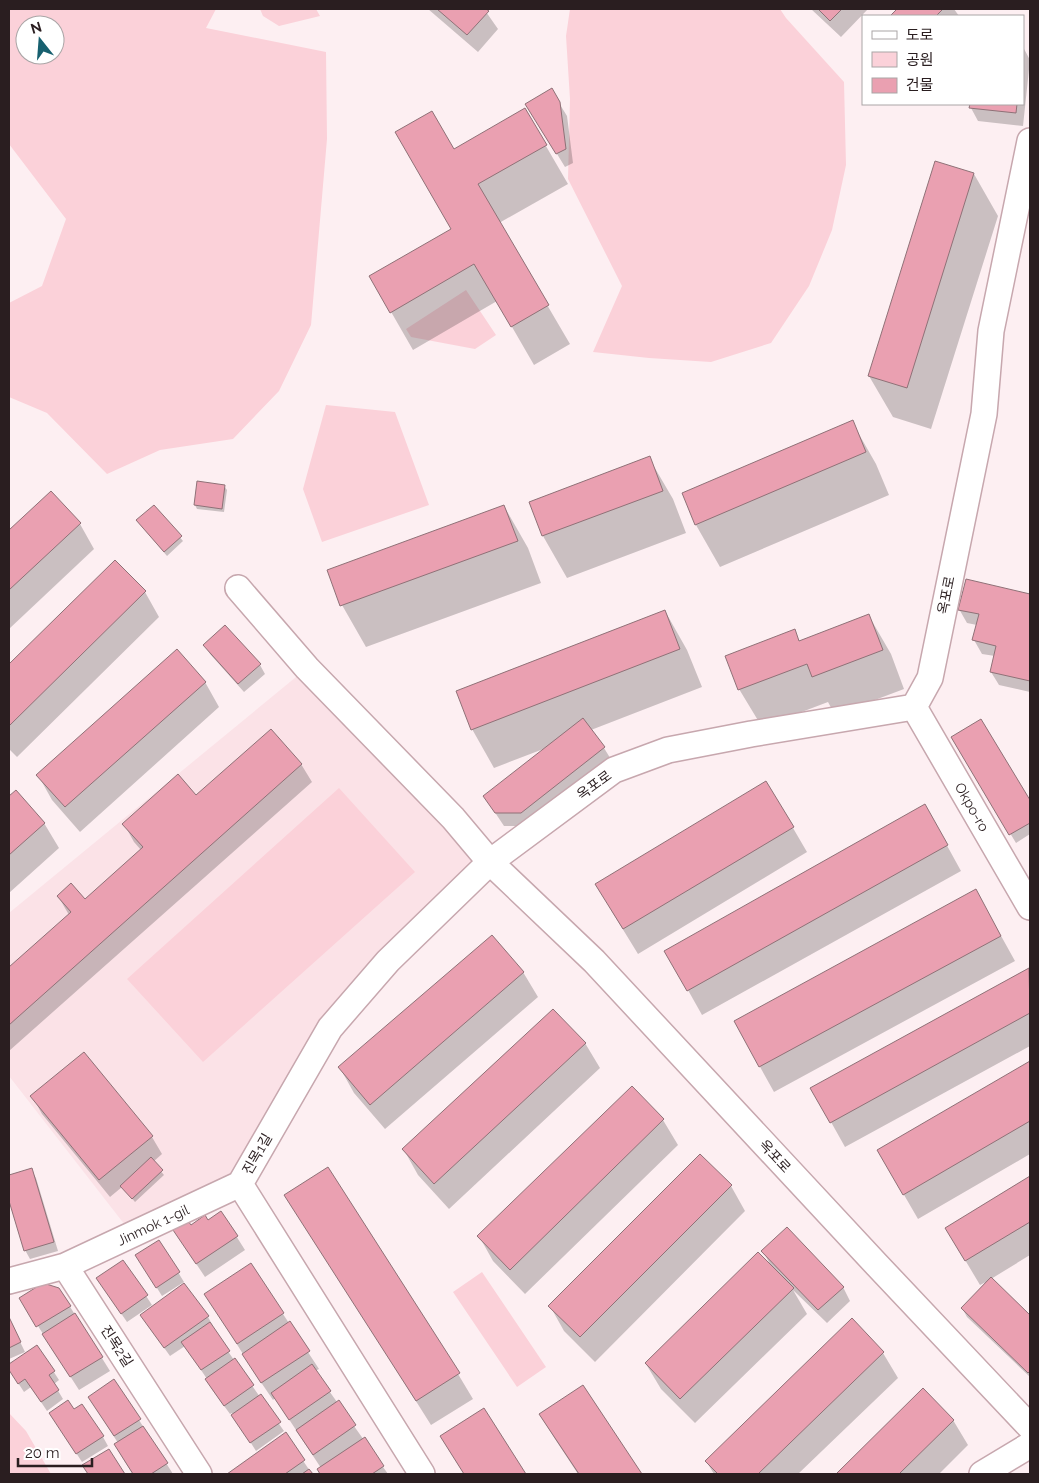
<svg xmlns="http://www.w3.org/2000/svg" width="1039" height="1483" font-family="Raleway,'Noto Sans KR',sans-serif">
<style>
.built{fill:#fbe2e7}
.green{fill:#fbd1d9;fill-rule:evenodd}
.shadow{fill:#0003}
.building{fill:#eaa0b1;stroke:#8f7177}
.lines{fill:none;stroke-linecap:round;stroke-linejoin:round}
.minor-casing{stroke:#c7a7ae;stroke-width:28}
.minor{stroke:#fff;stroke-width:25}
.labels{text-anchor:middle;stroke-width:5;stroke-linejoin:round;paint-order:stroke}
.street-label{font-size:14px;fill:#2a1e20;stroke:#fff}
</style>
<rect width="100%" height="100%" fill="#fdeff2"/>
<path class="built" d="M307,668L490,862L388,961L240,1184L132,1234L9,1076V913Z"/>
<path class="green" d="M9,9H216L206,28L326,52L327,139L311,325L279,391L233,439L160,450L107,474L47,413L9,397V303L42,286L66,219L9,144ZM25,25H55V55H25Z
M260,9H316L320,16L279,26L263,16Z
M570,9H780L786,18L844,82L846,165L832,230L809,286L771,343L711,362L649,358L593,352L622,286L568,179L570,99L566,36Z
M466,290L496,335L475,349L411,337L406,329Z
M326,405L395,412L429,505L322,542L303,489Z
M339,788L415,872L203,1062L127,979Z
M482,1272L546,1367L517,1387L453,1292Z
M9,1413L26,1431L51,1474H9Z"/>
<path class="shadow" d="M428,9H484L498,29L478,52Z
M811,9H868L841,37Z
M899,9H954L959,16H892Z
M1023,47L1030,60L1023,126L978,121L971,108V104H1023Z
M551,90L567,116L573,163L565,167L535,118Z
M525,110L568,184L499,223L570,344L534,365L497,301L413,350L371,277L453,229L454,151Z
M974,174L998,216L931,429L893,417L869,376Z
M852,422L876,464L889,495L720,567L696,525L683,494Z
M649,458L673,499L686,533L567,578L543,536Z
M224,486L227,490L224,512L197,509L195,505Z
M51,493L80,524L94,549L9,629V532Z
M154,506L183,541L167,556L140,524Z
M504,506L528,548L541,583L366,647L342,605Z
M115,561L145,592L159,617L17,757L9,749V666Z
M966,581L1030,596V692L999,685L991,672L995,656L982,654L974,640L977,625L967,623L959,609Z
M665,611L687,650L702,687L591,730L604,748L612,761L529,826H504L484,796L546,748L494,768L472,729Z
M869,616L891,654L904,689L835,715L828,702L762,727L739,689L794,631L800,642Z
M205,646L260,665L265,674L244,692L210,654Z
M205,682L219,707L80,832L52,800L38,775Z
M981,720L1030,802V834L1016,843L952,737Z
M301,764L312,782L9,1051V969L69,915L58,896L85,901L141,850L134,842L124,824L196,797Z
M16,792L44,823L59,848L9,893V798Z
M793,828L807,852L638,954L611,910Z
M939,831L961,871L702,1015L666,951Z
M990,916L1015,961L774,1092L735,1022Z
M1029,970L1030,972V1046L845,1147L831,1122Z
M523,972L538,997L385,1129L354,1093L340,1068Z
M585,1043L600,1068L449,1209L418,1175L404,1150Z
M1030,1062V1154L918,1219L878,1150Z
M632,1088L663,1120L678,1145L525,1294L493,1261L479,1236Z
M32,1096L152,1137L162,1154L153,1162L164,1175L135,1202L122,1187L110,1197L42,1114Z
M31,1169L36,1178L58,1251L30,1259L25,1250L9,1197V1176Z
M1030,1178V1255L991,1279L1030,1317V1377L967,1317L962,1308L986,1282L980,1285L946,1228Z
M731,1186L745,1211L595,1362L564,1331L550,1306Z
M286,1195L458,1374L473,1399L431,1425Z
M221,1212L245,1250L205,1277L183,1244L190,1227L207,1221Z
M159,1241L184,1282L162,1296L142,1264Z
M763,1251L843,1287L850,1301L827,1323L793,1290L807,1314L695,1423L661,1389L646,1364L771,1266Z
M123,1261L152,1305L127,1322L103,1287Z
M59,1289L110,1371L79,1390L20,1298Z
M206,1294L283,1314L319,1369L315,1371L388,1474H321L318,1470L321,1468L275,1398L273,1400L254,1372Z
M208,1317L213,1326L211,1327L234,1360L284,1431L256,1451L232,1413L230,1414L211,1388L207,1379L185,1346L170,1356L147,1324Z
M9,1319L25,1352L9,1359Z
M37,1346L59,1380L54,1384L63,1399L47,1411L31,1387L24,1392L9,1369V1366Z
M883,1353L898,1378L798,1474H714L706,1461Z
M114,1381L139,1420L173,1474H133L125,1462L115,1445L118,1443L89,1397Z
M583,1387L641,1474H578L555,1439L540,1415Z
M923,1390L953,1420L968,1445L939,1474H838Z
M484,1410L524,1474H464L441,1437Z
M56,1422L103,1437L108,1446L82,1462Z
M285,1434L312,1474H229Z"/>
<path class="building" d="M437,9H486L489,11L467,35Z
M818,9H842L830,21Z
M897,9H943L936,16H890Z
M552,88L560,102L566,149L556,154L525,104Z
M970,104H1017L1016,113L969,108Z
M525,108L547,145L478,184L549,305L511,327L474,264L390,313L369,276L451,229L395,132L432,111L454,149Z
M935,161L974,173L907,388L868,376Z
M853,420L866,452L695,525L682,493Z
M650,456L663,491L542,536L529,502Z
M197,481L225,485L222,509L194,505Z
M51,491L81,523L9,590V530Z
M154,505L182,536L164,552L136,520Z
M504,505L518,541L340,606L327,570Z
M115,560L146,591L9,726V664Z
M966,579L1030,594V681L990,672L996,646L972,640L979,614L958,610Z
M665,610L680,649L471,730L456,691Z
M869,614L883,650L812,677L807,664L738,690L725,656L795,629L799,641Z
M225,625L261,664L238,684L203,645Z
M177,649L206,682L65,807L36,775Z
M583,718L605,747L521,813H495L483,796Z
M981,719L1030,800V823L1009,835L951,737Z
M271,729L302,764L9,1025V967L71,912L57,896L71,883L85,899L143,847L122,824L178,774L196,795Z
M766,781L794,827L623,929L595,884Z
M16,790L45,823L9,855V796Z
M925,804L948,845L687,991L664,951Z
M976,889L1001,936L759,1067L734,1021Z
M492,935L524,972L370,1105L338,1067Z
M1029,968L1030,1013L830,1123L810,1088Z
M553,1009L586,1043L434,1184L402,1149Z
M84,1052L153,1136L99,1180L30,1096Z
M1030,1061V1121L903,1195L877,1150Z
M632,1086L664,1119L510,1270L477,1236Z
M700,1154L732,1185L580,1337L548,1306Z
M151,1157L163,1170L132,1199L120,1186Z
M328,1167L460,1373L416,1401L284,1195Z
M32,1168L54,1242L24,1251L9,1201V1175Z
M1030,1176V1222L965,1261L945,1228Z
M221,1211L238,1236L196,1264L173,1230L188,1221L191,1225L205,1215L208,1220Z
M787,1227L844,1287L818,1310L761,1251Z
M159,1240L180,1272L156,1288L135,1255Z
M758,1252L794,1288L680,1399L645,1363Z
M123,1260L148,1295L121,1314L96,1278Z
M251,1263L284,1313L237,1344L204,1294Z
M991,1277L1030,1315V1371L1028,1373L961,1308Z
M43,1283L59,1288L71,1306L36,1327L19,1298Z
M184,1283L209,1316L164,1348L140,1315Z
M75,1313L103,1357L70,1377L42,1334Z
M9,1317L21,1342L9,1348Z
M852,1318L884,1352L758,1474H718L705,1461Z
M290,1321L310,1351L261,1383L242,1354Z
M210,1322L230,1351L201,1370L181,1342Z
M37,1345L55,1371L49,1375L59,1390L41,1402L25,1379L18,1384L9,1370V1364Z
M235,1358L254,1385L224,1406L205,1379Z
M312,1364L331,1391L289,1420L271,1393Z
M114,1379L141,1419L114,1436L88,1397Z
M583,1385L642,1474H579L539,1414Z
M923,1388L954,1420L899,1474H836Z
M261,1394L281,1422L250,1443L231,1415Z
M68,1400L74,1409L82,1404L104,1436L76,1454L49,1413Z
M339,1400L356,1425L313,1455L296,1430Z
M484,1408L526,1474H464L440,1436Z
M143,1426L168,1463L151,1474H133L114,1444Z
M286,1432L305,1460L285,1474H227Z
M365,1437L384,1466L372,1474H320L317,1469Z
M109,1449L125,1474H88L82,1465Z
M309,1469L313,1474H302Z"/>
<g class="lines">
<g class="minor-casing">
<path id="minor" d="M1030,141L991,331L984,414L930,678L914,707L751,734L668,750L614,770L490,862L594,961L877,1265L1030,1427
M238,588L307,668L453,818L490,862L388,961L330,1028L240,1184L422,1474
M914,707L1030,907
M65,1266L199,1474
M9,1281L65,1266L240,1184
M982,1474L1030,1445"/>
</g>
<use href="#minor" class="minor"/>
</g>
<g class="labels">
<g class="street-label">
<text transform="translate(946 595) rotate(-79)" y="5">옥포로</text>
<text transform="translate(594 785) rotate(-36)" y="5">옥포로</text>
<text transform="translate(972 807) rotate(60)" y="5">Okpo-ro</text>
<text transform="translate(257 1154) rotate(-60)" y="5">진목1길</text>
<text transform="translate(775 1156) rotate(47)" y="5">옥포로</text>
<text transform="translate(153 1225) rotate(-25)" y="5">Jinmok 1-gil</text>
<text transform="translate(117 1346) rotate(57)" y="5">진목2길</text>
</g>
</g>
<rect width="1039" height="1483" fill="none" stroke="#2a1e20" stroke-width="20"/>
<rect x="862" y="15" width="162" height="90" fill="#ffffff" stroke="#aaa5a6"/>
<rect x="872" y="31" width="25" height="8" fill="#ffffff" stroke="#aaa5a6"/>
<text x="906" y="40" font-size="15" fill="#2a1e20">도로</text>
<rect x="872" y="52" width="25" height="15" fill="#fbd1d9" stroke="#aaa5a6"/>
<text x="906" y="65" font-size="15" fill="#2a1e20">공원</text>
<rect x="872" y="78" width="25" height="15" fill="#eaa0b1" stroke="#aaa5a6"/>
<text x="906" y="90" font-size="15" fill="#2a1e20">건물</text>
<g transform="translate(40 40) rotate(343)"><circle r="24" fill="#ffffff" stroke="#aaa5a6"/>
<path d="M0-4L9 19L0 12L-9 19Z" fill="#17606f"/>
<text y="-8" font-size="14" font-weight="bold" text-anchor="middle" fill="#2a1e20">N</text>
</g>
<path d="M18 1458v8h74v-8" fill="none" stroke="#2a1e20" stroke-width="2.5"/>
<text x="25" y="1458" font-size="15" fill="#2a1e20" stroke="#ffffff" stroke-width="4" paint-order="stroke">20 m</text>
</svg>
